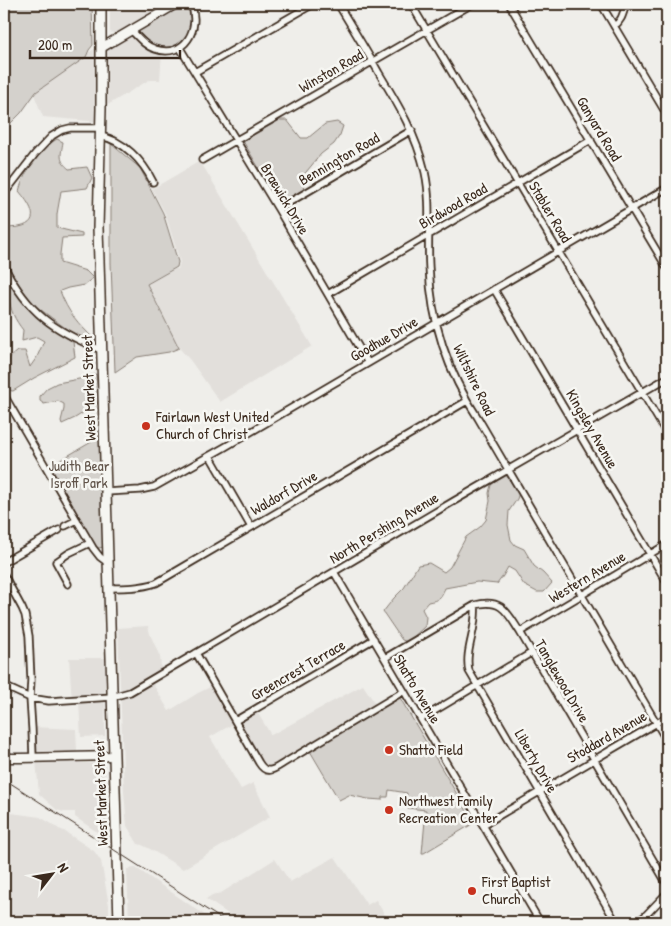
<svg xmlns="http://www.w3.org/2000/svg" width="671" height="926" font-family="'Patrick Hand',sans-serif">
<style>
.built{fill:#e2dfdb}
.green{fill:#d4d1cc;stroke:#887e75}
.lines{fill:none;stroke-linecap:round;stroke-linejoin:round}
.street-casing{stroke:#3b2a1e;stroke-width:9}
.secondary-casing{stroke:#3b2a1e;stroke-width:11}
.primary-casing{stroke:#3b2a1e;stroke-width:12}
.street{stroke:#f6f6f2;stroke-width:5.5}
.secondary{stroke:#f6f6f2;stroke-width:8}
.primary{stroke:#f6f6f2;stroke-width:9}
.rail{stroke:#3b2a1e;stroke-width:1}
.poi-dot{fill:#c8321e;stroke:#f6f6f2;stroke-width:2}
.labels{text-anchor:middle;stroke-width:5;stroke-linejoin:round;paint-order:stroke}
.street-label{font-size:15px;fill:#3b2a1e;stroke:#f6f6f2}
.poi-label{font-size:15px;fill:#3b2a1e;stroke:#f6f6f2;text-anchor:start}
.park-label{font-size:15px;fill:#61544a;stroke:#f6f6f2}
</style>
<rect width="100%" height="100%" fill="#efeeea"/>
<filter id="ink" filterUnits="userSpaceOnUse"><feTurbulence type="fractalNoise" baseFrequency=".02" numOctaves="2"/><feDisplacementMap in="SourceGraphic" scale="10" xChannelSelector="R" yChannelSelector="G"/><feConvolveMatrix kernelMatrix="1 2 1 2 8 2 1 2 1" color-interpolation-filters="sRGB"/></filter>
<g filter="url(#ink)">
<path class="built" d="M110,4H169L116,34L110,32Z
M131,30L144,43L162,51L160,80H149L101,109L100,122L43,117L33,92L94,49L101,48Z
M200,161L312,346L220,402L190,360L180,349L148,284L174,269H178L180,262L165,213L152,189Z
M148,626L150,634L160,657L161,667L153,684L169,711L198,693L212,686L233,724L210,737L241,789L253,783L270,817L183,869L150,849L142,845L138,844L127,826L124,792L118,628Z
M69,658H105V736L81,737L79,702H72Z
M363,685L376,705L277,764L270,767H268L264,764L241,724L244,719L257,712L271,735Z
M33,727L76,729L77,751L72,763H103L105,765L107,837L106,838L75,817V812H64L57,810L39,794Z
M4,812L40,817L52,824L59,829L64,831L94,851L101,861L109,905V922H4Z
M335,857L367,905L376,900L389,922H240L206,899L212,895L221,893L275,859L290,882Z
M136,868L215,922H129L127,869Z"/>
<path class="green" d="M4,4H92L93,45L89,50L86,57L36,92L21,113L4,130V65L5,54L4,36Z
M183,4H188C203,44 163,65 138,31Z
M280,120H287L301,138H308L325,124L337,122L343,126L340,135L334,144L321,154L302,177L304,192L281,202L266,180L243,141Z
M57,139L63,142C61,155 58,160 69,169L87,167L92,178L87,188L61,191L57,214V228L82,234V237L62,238L60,254V263L86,271L93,278L84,285L68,288L60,291C68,313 78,323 94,339L96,342L91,343L68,330L33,304L14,277L4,254V229C9,227 14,228 19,227C44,222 28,202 19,191C25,170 38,149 57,139Z
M111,144L140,168L163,213L178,262L177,267L147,284L179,348L169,352L137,357L115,372L111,263Z
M4,272L7,274L16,291L44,323L73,342L75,357L34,378L13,391L6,390L4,387V369L5,371L8,367L10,357L17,351H25L30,367L37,357L44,341L37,337L22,341L23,330C15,320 10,310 9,297L4,298Z
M96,374L99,399L97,404L75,418L62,424L61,421L64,409V404L58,401L44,404L40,401V396L47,388L57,383L79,379Z
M100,437L103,547L99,548L96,547L50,466Z
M505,474L519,493L517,499L509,511L508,525L511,540L515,545L524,549L534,566L543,573L552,583L544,592H537L524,585L515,571L508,567L503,576L497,584L477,582L445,588C440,599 439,600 428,602L422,609L426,617L425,626L408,642L402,640L383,612L394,598L404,588L418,565L429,563L444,572L450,567L466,537L480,527L486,520L490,501L489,493L491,485Z
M400,698L474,823L424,853H422L426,810L407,808L414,802L406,800L407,793L389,790L388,797H382V800L368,799L349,795L339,800L310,751Z"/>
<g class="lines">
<g class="street-casing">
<path id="street" d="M338,4C352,27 366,50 379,73C399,106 416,134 425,172C432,204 427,235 429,267C431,321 448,373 478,418L667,741
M411,4L667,434
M509,4L667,268
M601,4L667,115
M614,26C622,21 623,13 626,4
M131,30C139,38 145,46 155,49C185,59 201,28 191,4
M180,48L278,209L368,363
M195,72L313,4
M100,136C123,140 143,161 153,182
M202,160L472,4
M4,194L35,154L52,136L62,130L70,128H100
M278,209L412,130
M4,266C28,313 53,330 101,350
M494,289L667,583
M328,294L591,140
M4,395L93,548L100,557L108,563
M210,456L251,527
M106,492L140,490L154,487L225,447L667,188
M65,526L77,520
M4,562L59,530
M334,572L540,922
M4,575L22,608L25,615L29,636L31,680L30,698L32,729L33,758
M68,584L56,562L69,553L90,543
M109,588C125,588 141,588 156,583L467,401
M475,605C478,628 464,650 469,671L616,922
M520,632L667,544
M196,653L259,763C267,776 274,769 284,763L404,691
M385,658L475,605C502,598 507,612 520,632L667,884
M4,686L30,698L49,701L112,697L130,692L454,501L667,378
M421,719L531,653
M235,721L374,639
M483,825L667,717
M637,922L644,917L667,893"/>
</g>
<g class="secondary-casing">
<path id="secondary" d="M101,48L176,4
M4,756L11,758H21L113,756"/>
</g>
<g class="primary-casing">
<path id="primary" d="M101,4V109L98,228L119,922"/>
</g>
<use href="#street" class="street"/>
<use href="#secondary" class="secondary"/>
<use href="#primary" class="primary"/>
<path class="rail" d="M4,779L226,922"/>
</g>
</g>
<g class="poi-dot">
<circle cx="146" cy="426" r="5"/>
<circle cx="389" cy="750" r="5"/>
<circle cx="389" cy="810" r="5"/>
<circle cx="472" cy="891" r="5"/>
</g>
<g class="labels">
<g class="street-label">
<text transform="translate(331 71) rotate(-30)" y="5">Winston Road</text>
<text transform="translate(599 129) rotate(59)" y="5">Ganyard Road</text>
<text transform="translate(339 159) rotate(-30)" y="5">Bennington Road</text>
<text transform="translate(285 199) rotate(59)" y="5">Braewick Drive</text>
<text transform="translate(453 206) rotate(-30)" y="5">Birdwood Road</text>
<text transform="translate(550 212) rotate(59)" y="5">Stabler Road</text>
<text transform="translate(384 339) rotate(-30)" y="5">Goodhue Drive</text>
<text transform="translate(474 380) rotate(64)" y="5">Wiltshire Road</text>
<text transform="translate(89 388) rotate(-92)" y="5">West Market Street</text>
<text transform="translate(592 429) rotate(60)" y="5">Kingsley Avenue</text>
<text transform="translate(284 493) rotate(-30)" y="5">Waldorf Drive</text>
<text transform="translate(384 528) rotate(-31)" y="5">North Pershing Avenue</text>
<text transform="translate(587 577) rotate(-31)" y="5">Western Avenue</text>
<text transform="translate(298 670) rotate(-30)" y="5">Greencrest Terrace</text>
<text transform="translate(562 681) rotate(60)" y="5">Tanglewood Drive</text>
<text transform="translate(417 689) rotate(59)" y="5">Shatto Avenue</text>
<text transform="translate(607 737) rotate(-30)" y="5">Stoddard Avenue</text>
<text transform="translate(536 761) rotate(60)" y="5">Liberty Drive</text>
<text transform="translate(101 793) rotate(-92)" y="5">West Market Street</text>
</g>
<g class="poi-label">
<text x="156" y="422">Fairlawn West United<tspan x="156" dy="17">Church of Christ</tspan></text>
<text x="399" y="755">Shatto Field</text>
<text x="399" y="806">Northwest Family<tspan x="399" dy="17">Recreation Center</tspan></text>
<text x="482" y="887">First Baptist<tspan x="482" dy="17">Church</tspan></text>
</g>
<g class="park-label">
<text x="79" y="471">Judith Bear<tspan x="79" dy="17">Isroff Park</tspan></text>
</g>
</g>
<rect width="671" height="926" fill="none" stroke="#f6f6f2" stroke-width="20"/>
<rect x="10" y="10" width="651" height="906" fill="none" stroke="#3b2a1e" stroke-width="2" filter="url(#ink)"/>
<g transform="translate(52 874) rotate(59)" stroke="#f6f6f2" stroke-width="4" paint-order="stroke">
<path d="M0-4L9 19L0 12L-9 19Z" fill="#3b2a1e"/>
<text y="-8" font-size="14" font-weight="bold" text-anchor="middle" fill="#3b2a1e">N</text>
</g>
<path d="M30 50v8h150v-8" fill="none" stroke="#3b2a1e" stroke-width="2.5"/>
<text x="38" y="50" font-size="15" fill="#3b2a1e" stroke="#f6f6f2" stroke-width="4" paint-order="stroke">200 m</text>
</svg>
